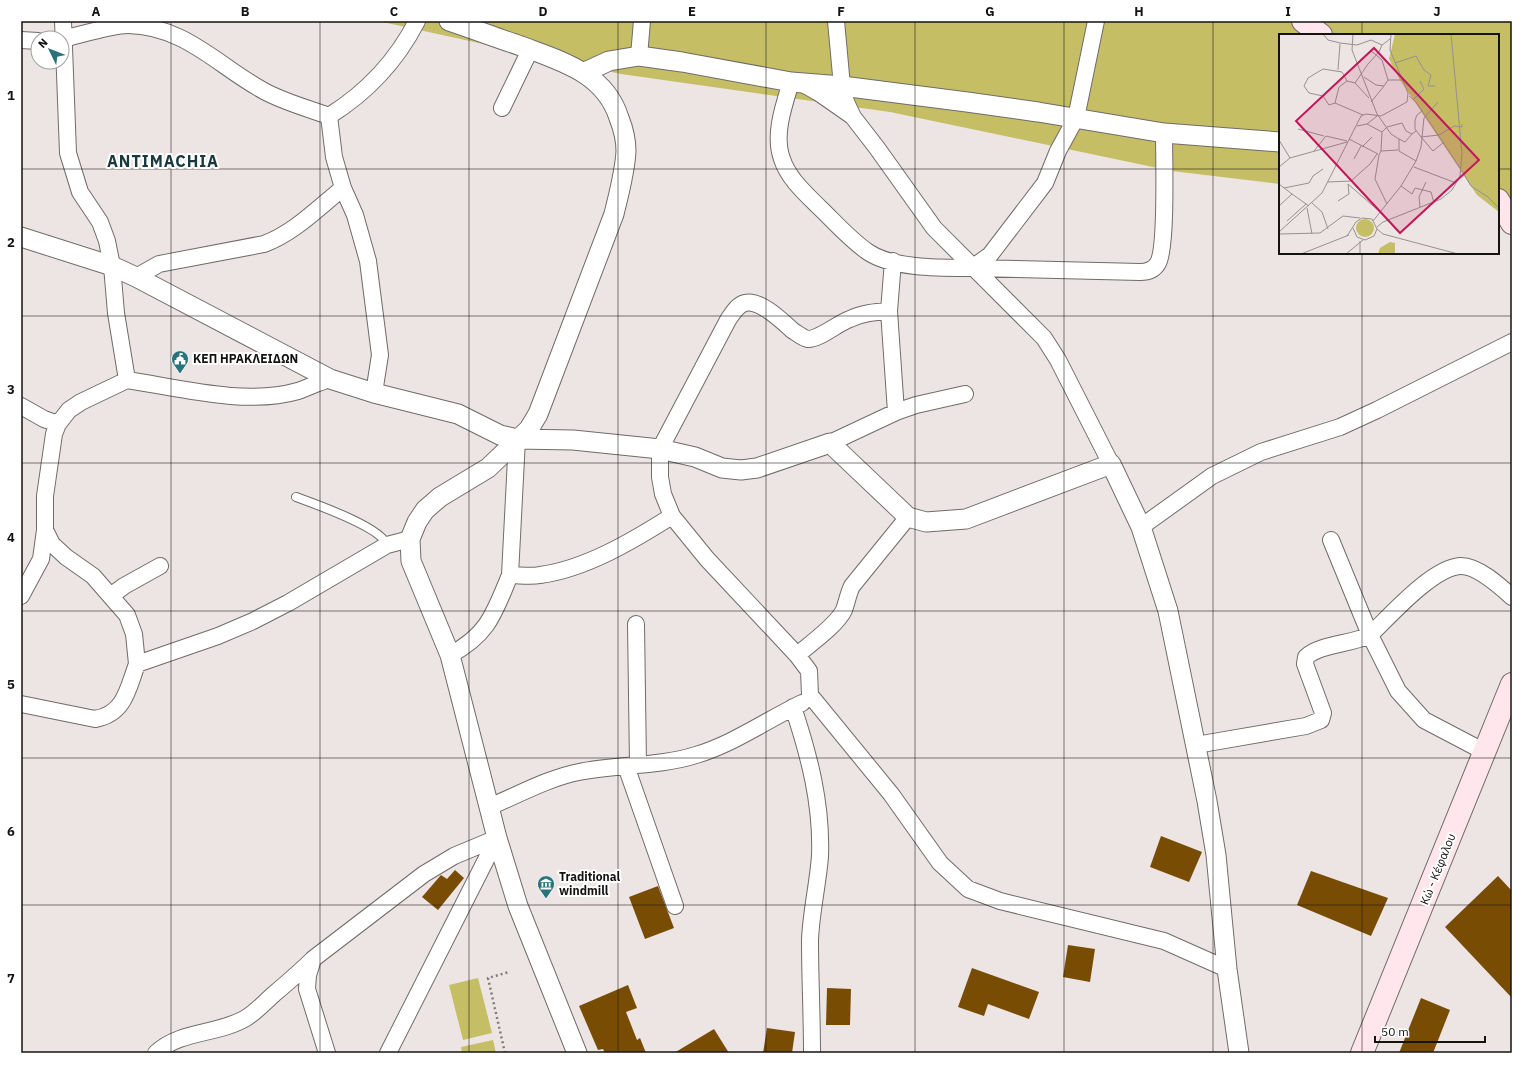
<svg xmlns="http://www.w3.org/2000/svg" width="1533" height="1074" font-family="'IBM Plex Sans',sans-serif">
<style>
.green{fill:#c5be64}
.building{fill:#794c04}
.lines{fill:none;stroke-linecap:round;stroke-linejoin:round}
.service-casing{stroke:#716b6a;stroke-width:10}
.minor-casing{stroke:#716b6a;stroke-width:18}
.tertiary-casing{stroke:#716b6a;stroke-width:21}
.secondary-casing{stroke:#716b6a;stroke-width:24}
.path{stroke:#807b7a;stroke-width:2.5;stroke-dasharray:2 3;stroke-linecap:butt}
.service{stroke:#fff;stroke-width:8}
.minor{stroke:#fff;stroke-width:16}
.tertiary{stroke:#fff;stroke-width:19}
.secondary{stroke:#ffe5ec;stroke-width:22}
.grid{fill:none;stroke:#151312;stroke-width:1;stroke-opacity:0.55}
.labels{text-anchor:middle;stroke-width:4;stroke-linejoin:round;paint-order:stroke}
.poi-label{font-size:12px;font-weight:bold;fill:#151312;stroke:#fff;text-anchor:start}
.street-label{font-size:12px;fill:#151312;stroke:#fff}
.district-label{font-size:16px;font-weight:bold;letter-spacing:1px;fill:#183a3e;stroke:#fff}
.inset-road{fill:none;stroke:#96918f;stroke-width:1}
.view{fill:#c2185b;fill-opacity:0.15;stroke:#c2185b;stroke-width:2}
.inset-edge{fill:none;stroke:#151312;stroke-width:2}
.neatline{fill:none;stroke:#151312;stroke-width:1.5}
.grid-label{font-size:13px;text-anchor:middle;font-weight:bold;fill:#151312}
</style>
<rect width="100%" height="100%" fill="#ece5e3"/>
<path class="green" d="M378,21H1512V212L1498,210V35H1280V184L1172,171L890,112L621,74Z
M478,978L492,1033L463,1040L449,985Z
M493,1040L496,1053H462L461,1047Z"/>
<path class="building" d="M1161,836L1202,852L1189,882L1150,867Z
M455,870L464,878L438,910L422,897L441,875L447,879Z
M1311,871L1388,898L1371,936L1297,905Z
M1498,876L1512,891V998L1445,927Z
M658,886L674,928L645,939L629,897Z
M1068,945L1095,949L1090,982L1063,977Z
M972,968L1039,992L1029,1019L988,1004L984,1016L958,1007Z
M628,985L637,1008L626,1012L637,1040L640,1038L646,1053H605L603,1049L598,1050L579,1006Z
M827,988L851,989L850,1025H826Z
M1421,998L1450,1010L1433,1053H1399Z
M767,1028L795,1032L792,1053H763Z
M714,1029L729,1053H674Z"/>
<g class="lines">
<g class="service-casing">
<path id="service" d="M296,497C315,504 381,527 387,545"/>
</g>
<g class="minor-casing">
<path id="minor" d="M63,21L68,153L80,192L100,222L107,241L112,266L116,313L127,380L81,402L69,410L58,424L54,434L45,496V530L52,544L66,557L93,576L127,615L134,634L137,664
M836,21L842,86L846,102L853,117L877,148L934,228L1044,338L1058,360L1111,464
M1096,21L1076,118L1058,151L1045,183L990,255L972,268L1140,272C1147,272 1154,270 1158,263C1167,247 1164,156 1164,133
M62,39C80,35 112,25 128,25C185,26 218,66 264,91C284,102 307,108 329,116
M21,40L38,41
M639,56L642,21
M791,82C784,105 773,135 782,159C788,178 805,193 819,207C835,222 849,239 868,252C893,269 942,268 972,268
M803,84L819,93L852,116
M502,108L530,50
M343,188L334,157L329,116C366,93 397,60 417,21
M136,277L159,264L264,244C294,233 318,208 343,188L355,215L368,261L380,355L374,393
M127,380C180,388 246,406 298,391C309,387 319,382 330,379
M21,406L44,419L58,424
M896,412L916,405L965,394
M830,443L896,412L889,311
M908,517L852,586C848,594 847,602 844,610C837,625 810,644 797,655L809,671L810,695L891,794L940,863L968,889L1000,901L1164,941L1227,969
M1141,527L1212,476L1261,452L1340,427L1377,410L1512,342
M1331,540L1370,635L1398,691L1424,720L1485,752
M510,575L517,439
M112,595L124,586L160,566
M21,596L41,559L45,530
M636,624L638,765
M450,655C489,634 494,613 510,575C519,575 531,577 540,575C586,569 634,540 672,516
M797,655L707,559L672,516L663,494L660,477V449L728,320C733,313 737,305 745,303C760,299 782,321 792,330C797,333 802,338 808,339C820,339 838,323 850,319C862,313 875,312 889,311L893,261
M21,704L95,719C125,714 128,688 137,664L218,636L253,621L288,603L387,545L410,539
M793,707C809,755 822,804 820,856C818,884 811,912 810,940C810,978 812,1015 812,1053
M1196,745L1306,726L1321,720L1323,713L1305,664L1306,657C1320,644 1352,644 1370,635C1390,616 1432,568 1460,566C1477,565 1500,586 1512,597
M626,766L675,906
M489,807C518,795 548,778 579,772C618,764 658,767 696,755C733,744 767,720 802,703
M156,1053C181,1030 217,1035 246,1018C256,1012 265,1002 274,994C287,983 300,972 312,960
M327,1053L307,989L308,975L313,959L424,874L454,856L497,838
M388,1053L497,838"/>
</g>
<g class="tertiary-casing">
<path id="tertiary" d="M449,21C473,29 497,38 521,46C561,61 605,73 619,118C623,128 626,140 626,151C625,172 619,193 614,214L538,414L529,429L488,468L440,497L425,510L417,522L410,539L411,561L450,655L497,838L518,906L577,1053
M585,72L609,61L639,56L682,62L791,82L842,86L967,102L1038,112L1164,133L1280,142
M21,237L112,266L136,277L330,379L374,393L458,414L500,435L517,439L573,440L660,449L695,457L722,468L741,470L757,468L830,443L908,517L926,522L966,519L1111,464L1141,527L1168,611L1207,801L1216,855L1227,969L1239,1053"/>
</g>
<g class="secondary-casing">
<path id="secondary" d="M1303,21L1321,35
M1498,200L1512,223
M1362,1053L1512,684"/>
</g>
<path class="path" d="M505,1053L488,978L509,972"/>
<use href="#service" class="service"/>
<use href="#minor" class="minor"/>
<use href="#tertiary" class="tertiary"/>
<use href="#secondary" class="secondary"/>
</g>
<path class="grid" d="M171,21V1053M320,21V1053M469,21V1053M618,21V1053M766,21V1053M915,21V1053M1064,21V1053M1213,21V1053M1362,21V35M21,169H1280M1498,169H1512M1362,253V1053M21,316H1512M21,463H1512M21,611H1512M21,758H1512M21,905H1512"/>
<defs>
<g id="civic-pin" transform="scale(0.9)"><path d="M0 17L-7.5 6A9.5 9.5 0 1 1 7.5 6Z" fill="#2a727c" stroke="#fff"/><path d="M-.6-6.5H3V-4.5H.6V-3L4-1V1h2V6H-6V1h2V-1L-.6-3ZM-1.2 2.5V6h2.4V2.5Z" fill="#fff"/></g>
<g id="museum-pin" transform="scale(0.9)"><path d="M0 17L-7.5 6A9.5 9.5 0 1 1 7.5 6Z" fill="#2a727c" stroke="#fff"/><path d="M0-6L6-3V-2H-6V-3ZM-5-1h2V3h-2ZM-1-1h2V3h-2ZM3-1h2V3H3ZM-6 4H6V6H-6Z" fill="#fff"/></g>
</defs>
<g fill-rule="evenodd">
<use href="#civic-pin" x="180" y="359"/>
<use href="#museum-pin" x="546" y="884"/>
</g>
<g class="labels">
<g class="poi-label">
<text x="193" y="363">ΚΕΠ ΗΡΑΚΛΕΙΔΩΝ</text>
<text x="559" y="881">Traditional<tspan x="559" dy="14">windmill</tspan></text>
</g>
<g class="street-label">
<text transform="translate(1438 869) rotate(-68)" y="4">Κώ - Κέφαλου</text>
</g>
<g class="district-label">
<text x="163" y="167">ANTIMACHIA</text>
</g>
</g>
<g transform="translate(1279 34)">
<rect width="220" height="220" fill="#ece5e3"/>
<path d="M116,0H220V178L198,161L121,46L110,25ZM77 194a9 9 0 1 1 18 0a9 9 0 1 1-18 0ZM111,208L116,209V220H99L101,214Z" fill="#c5be64"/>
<path class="inset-road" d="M44,0L49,6L61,9L78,11L92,6L103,11M74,0L73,16L98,80L112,100L120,105V117L137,127L122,152L94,187M91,16L103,26L109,46M116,29L137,22L145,36L152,41L149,52H156M59,36L61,10M85,43L97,51L105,52L92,68M68,47L63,38L44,35L29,44L25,52L30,59L44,62L50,71L56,69L84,81M76,49L90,64M105,52L109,46H123M130,62L137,68L181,134M135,65L145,55L141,47M56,69L60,53L68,47L76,49L89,30L100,18L103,11L111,5M88,90L98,82M78,92L88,90L103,98M19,95L45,102M142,103L136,95V86L138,81L143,77M70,105L99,120M120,105L126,108L133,100M0,106L11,124M165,108L154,117L142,103L160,101L175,92L183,93V90M83,113L93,103M35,117L47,102L68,107M102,117L103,98L108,93L123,89L127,97L133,100L137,97M75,125L82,112M137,127L142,113L145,84L159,68M0,133L11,124L68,108M135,133L177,149M183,137L192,152L209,163L220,174M49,148L72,147L91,130L98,120M0,150L13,160M69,150L101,178M122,152L133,160L136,154L152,158L155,169M5,154L30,149L34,142L44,135M59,167L70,160L69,150M33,169L43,178L49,195M108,170L96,145L100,121L102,117L119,116M0,172L13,160L30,172M141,173L140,163L147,148M28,174L33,200M8,187L27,170M98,193L104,188L162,165L173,156L181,142L183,120L172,0M98,195L104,200L179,220M0,198L43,159L82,82L87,80L102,82L128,68L129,59L111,16L112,0M0,200L41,199L64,182L81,184M68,202L77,188L83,184L93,185L98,195L95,202L86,206L78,203L74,194M81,207V220M22,220L70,201M67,220L84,206"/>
<path class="view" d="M95,14L200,126L121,199L17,87Z"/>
<rect width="220" height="220" class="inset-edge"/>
</g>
<rect width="1533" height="1074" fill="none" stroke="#ffffff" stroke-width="44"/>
<g transform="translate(50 50) rotate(313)"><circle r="19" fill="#ffffff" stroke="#a1a1a0"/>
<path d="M0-3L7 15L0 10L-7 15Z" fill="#2a727c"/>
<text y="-6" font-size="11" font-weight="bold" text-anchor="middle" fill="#151312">N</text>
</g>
<path d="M1375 1036v6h110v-6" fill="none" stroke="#151312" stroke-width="2"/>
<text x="1381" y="1036" font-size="12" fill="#151312" stroke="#ffffff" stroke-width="3" paint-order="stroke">50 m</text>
<rect x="22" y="22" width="1489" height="1030" class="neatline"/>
<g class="grid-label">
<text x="96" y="16">A</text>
<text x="245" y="16">B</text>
<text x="394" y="16">C</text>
<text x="543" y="16">D</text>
<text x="692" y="16">E</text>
<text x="841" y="16">F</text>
<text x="990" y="16">G</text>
<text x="1139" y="16">H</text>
<text x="1288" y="16">I</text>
<text x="1437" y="16">J</text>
<text x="11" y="100">1</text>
<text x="11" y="247">2</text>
<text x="11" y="394">3</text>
<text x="11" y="542">4</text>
<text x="11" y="689">5</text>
<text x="11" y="836">6</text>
<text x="11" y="983">7</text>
</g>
</svg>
